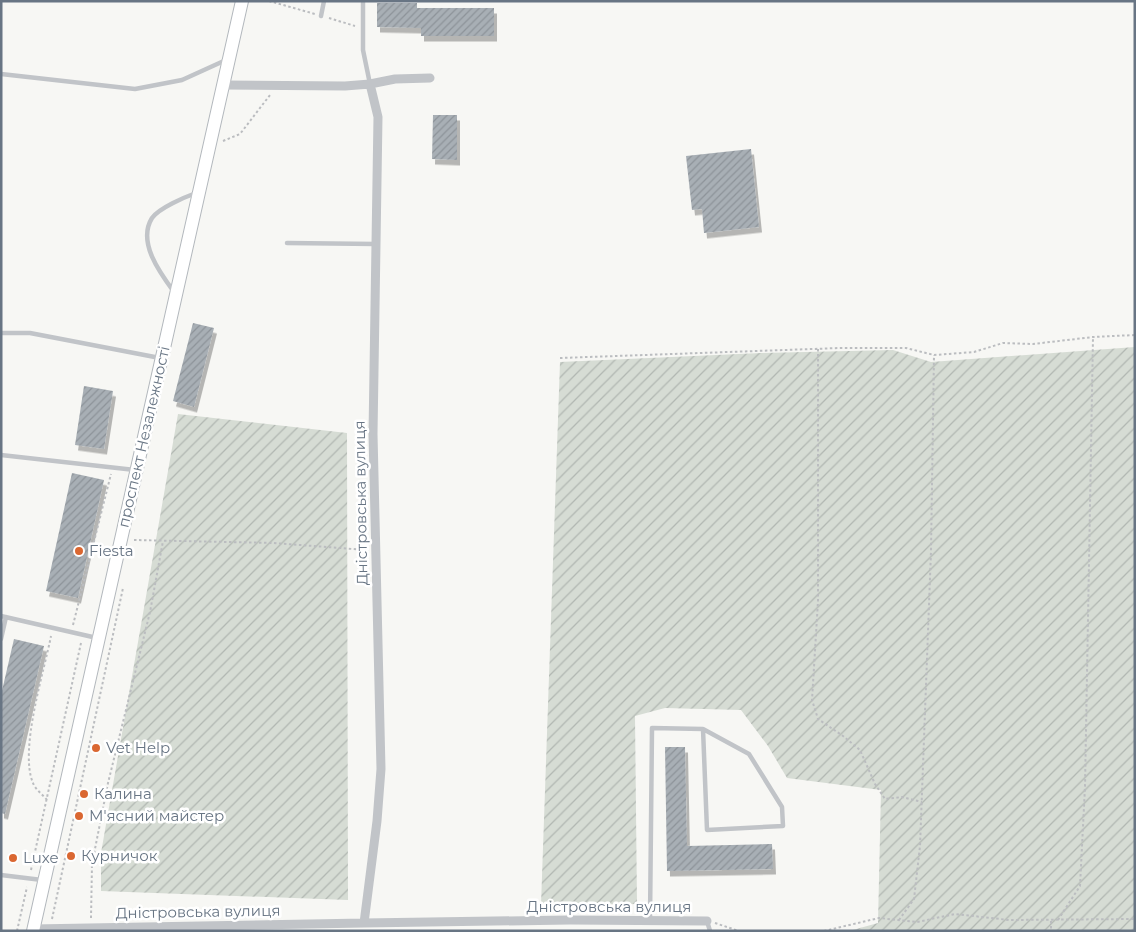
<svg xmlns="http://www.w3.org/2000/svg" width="1136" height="932" font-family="Montserrat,sans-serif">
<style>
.garden{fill:url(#garden-furrows)}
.building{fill:url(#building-hatch);filter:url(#shadow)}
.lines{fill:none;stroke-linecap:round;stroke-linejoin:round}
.secondary-casing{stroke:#b3b8bd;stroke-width:14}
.path{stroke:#bbbdc0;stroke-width:2;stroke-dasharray:2.5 2.5;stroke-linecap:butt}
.service{stroke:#c1c4c8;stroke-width:4.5}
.minor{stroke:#c1c4c8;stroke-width:9}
.secondary{stroke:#fff;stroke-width:12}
.poi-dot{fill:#da6731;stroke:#fff;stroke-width:2}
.labels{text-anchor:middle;stroke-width:5;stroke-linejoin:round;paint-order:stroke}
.street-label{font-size:15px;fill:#687584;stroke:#fff}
.poi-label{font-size:15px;fill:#687584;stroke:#fff;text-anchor:start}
</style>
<defs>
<pattern id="garden-furrows" width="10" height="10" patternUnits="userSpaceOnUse" patternTransform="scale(1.25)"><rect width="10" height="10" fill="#d6dcd4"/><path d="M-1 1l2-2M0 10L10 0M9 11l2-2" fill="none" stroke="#b1b7b2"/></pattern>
<pattern id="building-hatch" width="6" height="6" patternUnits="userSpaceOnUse" patternTransform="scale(1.25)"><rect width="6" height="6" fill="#a8afb5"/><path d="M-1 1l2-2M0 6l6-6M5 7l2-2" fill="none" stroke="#8d9399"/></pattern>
<filter id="shadow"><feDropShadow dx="3" dy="5.5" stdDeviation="0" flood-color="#0004"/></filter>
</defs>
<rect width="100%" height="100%" fill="#f7f7f4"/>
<path class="garden" d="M1135,347V931H849L878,923L881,790L787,778L768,746L741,710L665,708L635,716L637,904L541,905L560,362L761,353L893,350L931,362Z
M178,414L347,433L348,900L101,891V853Z"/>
<path class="building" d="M377,3H417V8H494V36H421V28L377,27Z
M433,115H457V160L432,159Z
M751,149L759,227L704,233L702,209L692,210L686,156Z
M193,323L214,328L194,407L173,401Z
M84,386L113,391L104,449L75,445Z
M72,473L104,480L78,598L46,591Z
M14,639L44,646L5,814L1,813V695Z
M665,747H685L687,846L772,844L773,869L667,871Z"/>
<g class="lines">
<g class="secondary-casing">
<path id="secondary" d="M33,931L242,1"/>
</g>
<path class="path" d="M269,1L315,14
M329,18L355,26
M223,141L240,134L270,95
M818,349V601L812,700L818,719L843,736L860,750L875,784L885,799L902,797L922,802
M560,358L840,348H906L934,355L974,352L1003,343L1033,344L1093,337L1135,335
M134,540L274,543L366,550
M73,625L111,474
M47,800C43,795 35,789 33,783C19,750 44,672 51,636
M31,870L81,643
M91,918L92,864L108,783L150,612L163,541
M52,919L123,588
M899,920L914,899L920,846L931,551L934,355
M1058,920L1080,886L1085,787L1093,337
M1051,921V931
M715,923L739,931
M17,931L27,887
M824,931L879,918L917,922L955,914L1009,920L1135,919"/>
<path class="service" d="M363,1V50L370,84
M321,16L324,1
M1,74L135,89L182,80L226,60
M287,243L376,244
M174,292C160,273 137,242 152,218C159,208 185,197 196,193
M1,333H30L160,358
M1,455L135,470
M1,616L97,638
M1,639L6,617
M1,875L42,880
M650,921L652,728L703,729L749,754L782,807L783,826L707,830L703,729
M707,921L710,931"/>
<path class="minor" d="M223,85L345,86L370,84L395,79L430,78
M364,923L377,821L381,769L373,434L378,117L370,84
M33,929L364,923L570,920L707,921"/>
<use href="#secondary" class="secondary"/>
</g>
<g class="poi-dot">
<circle cx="79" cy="551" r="5"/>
<circle cx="96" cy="748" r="5"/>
<circle cx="84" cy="794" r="5"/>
<circle cx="79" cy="816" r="5"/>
<circle cx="71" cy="856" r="5"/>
<circle cx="13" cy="858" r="5"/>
</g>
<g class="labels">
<g class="street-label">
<text transform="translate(144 437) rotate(-77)" y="5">проспект Незалежності</text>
<text transform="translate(361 503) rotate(-91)" y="5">Дністровська вулиця</text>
<text x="609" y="912">Дністровська вулиця</text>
<text transform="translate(198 912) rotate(-1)" y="5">Дністровська вулиця</text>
</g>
<g class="poi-label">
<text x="89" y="556">Fiesta</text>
<text x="106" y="753">Vet Help</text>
<text x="94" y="799">Калина</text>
<text x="89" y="821">М'ясний майстер</text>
<text x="81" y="861">Курничок</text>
<text x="23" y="863">Luxe</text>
</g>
</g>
<rect width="1136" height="932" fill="none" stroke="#687584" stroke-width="5"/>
</svg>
